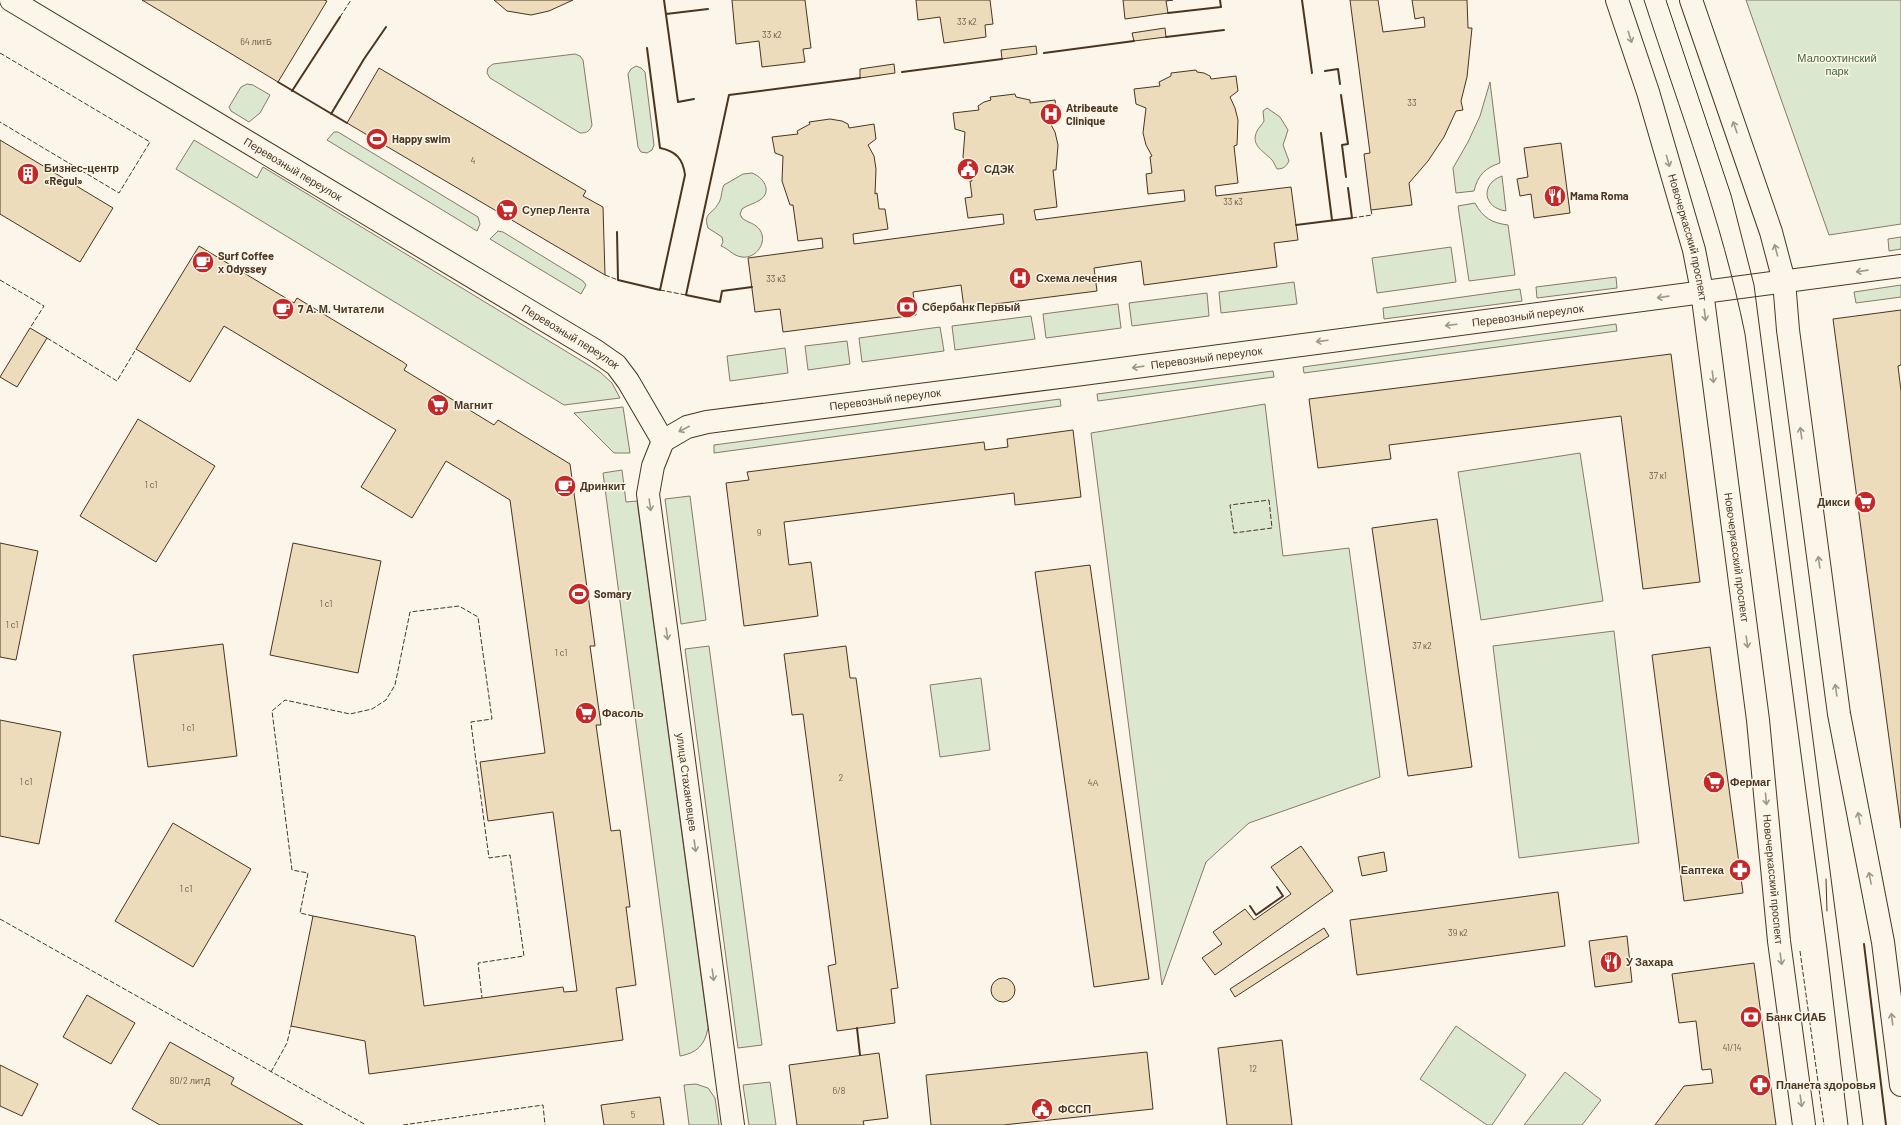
<svg xmlns="http://www.w3.org/2000/svg" width="1901" height="1125" font-family="Barlow,sans-serif">
<style>
.green{fill:#dce7d0;stroke:#887966}
.building{fill:#ecdcbc;stroke:#4a3520}
.lines{fill:none;stroke-linecap:round;stroke-linejoin:round}
.minor-casing{stroke:#4a3520;stroke-width:24}
.major-casing{stroke:#4a3520;stroke-width:24}
.minor{stroke:#fbf6e9;stroke-width:22}
.major{stroke:#fbf6e9;stroke-width:22}
.tram{stroke:#4a3520;stroke-width:1}
.fence{stroke:#4a3520;stroke-width:1;stroke-dasharray:5 2;stroke-linecap:butt}
.wall{stroke:#4a3520;stroke-width:2}
.oneway{stroke:#a29684}
.labels{text-anchor:middle;stroke-width:3;stroke-linejoin:round;paint-order:stroke}
.number-label{font-size:9px;fill:#725f47}
.park-label{font-size:11px;fill:#436837;stroke:#fbf6e9}
.poi-label{font-size:11px;font-weight:bold;fill:#4a3520;stroke:#fbf6e9;text-anchor:start}
.street-label{font-size:11px;fill:#4a3520;stroke:#fbf6e9}
</style>
<rect width="100%" height="100%" fill="#fbf6e9"/>
<path class="green" d="M1746,0H1901V224L1829,235Z
M575,54L580,56L583,60L592,125C590,131 587,133 580,133L490,78L487,73L488,68L493,64Z
M636,66L641,68L645,72L654,145L652,150L647,153L641,152L638,147L628,74L631,69Z
M1490,82L1500,163C1485,168 1478,175 1474,191L1456,193L1453,168L1468,142L1480,116Z
M247,84L253,85L270,95L260,113L249,122L231,111L229,107L241,87Z
M1267,108L1280,117L1288,130L1283,145L1289,161C1286,167 1283,169 1277,169C1275,166 1274,162 1272,160C1264,151 1250,146 1257,131C1259,127 1262,125 1264,121L1263,111Z
M334,132H338L478,217L480,224L477,231L327,140Z
M194,140L257,178L263,167L600,372L612,383L620,398L564,405L176,169Z
M752,173C763,177 773,191 760,200C754,204 747,205 742,209L740,214L742,218C748,223 755,223 760,230C768,242 756,259 742,257C733,256 729,249 721,246L723,242L722,237L708,228C703,212 712,215 718,204C722,199 721,191 724,185L743,174Z
M1502,176L1506,211C1483,208 1480,184 1502,176Z
M1475,203C1483,218 1492,223 1508,225L1515,275L1469,281L1458,206Z
M498,231L503,232L583,281L586,285L581,294L490,239Z
M1901,237V249L1889,251L1888,239Z
M1451,247L1456,282L1377,293L1372,258Z
M1616,277L1617,288L1537,298L1536,287Z
M1294,282L1297,304L1221,313L1219,292Z
M1901,285V297L1856,303L1854,292Z
M1520,289L1522,301L1384,319L1383,308Z
M1207,293L1209,316L1132,326L1129,303Z
M1118,304L1121,328L1046,338L1043,314Z
M1031,316L1035,339L955,350L952,326Z
M1616,324L1617,331L1304,373L1303,367Z
M940,327L944,351L862,362L859,338Z
M847,341L850,364L808,370L805,346Z
M785,348L788,373L730,381L727,356Z
M1273,371L1274,377L1098,401L1097,394Z
M1060,399L1061,406L714,453V445Z
M1265,404L1283,556L1349,548L1380,777L1249,823L1206,862L1162,985L1091,433Z
M623,407L630,453H614L574,413Z
M1580,453L1603,601L1481,620L1458,472Z
M622,470L626,502L637,501L708,1028C705,1045 697,1053 680,1056L603,473Z
M690,496L706,620L681,624L665,499Z
M1614,631L1639,843L1519,858L1493,646Z
M709,646L762,1045L738,1048L685,649Z
M981,678L990,750L940,757L930,685Z
M1456,1026L1526,1075L1492,1125H1487L1420,1079Z
M1565,1072L1601,1100L1582,1125H1524Z
M770,1082L776,1125H749L743,1085Z
M696,1084L708,1088L715,1098L719,1125H689L684,1085Z"/>
<path class="building" d="M142,0H324L327,1L278,82Z
M494,0H573L549,11L531,15L507,11Z
M732,0H805L811,48L803,49L805,62L762,67L759,41L736,44Z
M916,0H990L993,24L985,25L986,37L944,43L940,17L918,20Z
M1123,0H1173L1166,1L1168,13L1125,19Z
M1350,0H1378L1383,32L1425,27L1424,17L1415,19L1412,0H1467L1468,28H1472L1467,77L1461,101L1463,110L1456,111L1444,137L1428,161L1409,183L1412,205L1371,210L1364,154L1370,153Z
M1165,28L1166,37L1134,41L1132,33Z
M1036,46L1037,54L1002,59L1001,50Z
M894,64L895,73L860,78V69Z
M379,68L586,191L583,196L603,207L605,275L347,123Z
M1196,70L1197,72L1204,73L1210,76L1211,79L1236,76L1238,91L1230,97L1235,108L1238,120L1237,145L1234,146L1238,183L1215,186L1216,196L1291,187L1298,240L1274,243L1277,267L1144,285L1141,261L1094,268L1097,291L964,308L961,285L913,292L916,315L783,332L780,309L755,312L748,258L823,248L822,238L798,241L793,205H790L782,181L783,156L775,153L772,137L798,134L797,131L810,124L809,122L830,119L842,121L848,124L849,128L874,124L876,139L868,145L874,156L876,169L875,194L877,193L879,209H885L888,229L853,234L854,244L1004,224L1003,214L968,218L965,198L972,197L970,181H972L963,157L965,132L955,129L953,113L979,110L978,106L984,102L991,100L990,97L1015,94L1016,97L1030,100V103L1055,100L1057,115L1049,121L1055,132L1058,145L1056,170H1053L1057,207L1034,210L1036,220L1185,201L1184,190L1148,194L1146,174L1152,173L1150,157L1152,156L1146,145L1143,133L1146,108L1136,104L1134,89L1160,86L1159,82L1171,76V73Z
M0,140L113,208L80,262L0,214Z
M1561,143L1570,213L1534,218L1531,194L1520,196L1517,179L1528,177L1524,148Z
M199,246L294,303L297,298L403,362L407,365L404,370L494,425L498,420L570,464L595,646H590L601,725H596L611,831L620,830L630,907H626L636,985L616,988L623,1040L369,1074L365,1041L291,1026L313,916L415,936L424,1006L563,987L564,992L577,991L553,812L488,821L480,762L545,753L510,500L446,461L412,518L361,487L396,430L224,326L190,382L136,349Z
M1901,310V365L1898,366L1901,391V828L1833,319Z
M30,328L47,338L17,387L0,377Z
M1671,354L1700,582L1643,589L1621,416L1389,445L1391,459L1318,468L1309,399Z
M138,419L215,466L156,562L80,516Z
M1073,430L1081,497L1015,505L1014,493L784,522L789,565L811,562L818,616L744,626L726,483L749,480L747,472L984,442L985,450L1008,447L1007,439Z
M1437,519L1472,767L1408,776L1372,528Z
M0,543L38,551L16,660L0,657Z
M293,543L381,561L358,673L270,655Z
M1090,565L1149,979L1094,987L1035,572Z
M223,644L237,756L148,767L133,655Z
M846,646L850,678H856L898,988L891,989L895,1023L837,1031L828,966L836,964L803,714L792,715L784,654Z
M1710,647L1743,893L1684,901L1652,655Z
M0,720L61,732L39,844L0,836Z
M173,823L251,869L193,967L115,921Z
M1301,846L1333,891L1215,975L1202,958L1222,944L1213,932L1245,909L1254,920L1291,894L1271,867Z
M1384,852L1387,871L1362,876L1358,857Z
M1558,892L1565,946L1357,975L1350,920Z
M1324,928L1329,936L1235,997L1230,989Z
M1627,936L1632,982L1595,987L1589,941Z
M1754,963L1776,1125H1655L1684,1086L1713,1083L1711,1069L1702,1070L1696,1021L1679,1023L1672,974Z
M991 990a12 12 0 1 1 24 0a12 12 0 1 1-24 0Z
M87,995L135,1023L111,1064L63,1037Z
M1282,1040L1292,1125H1227L1218,1048Z
M170,1042L234,1078L231,1084L303,1125H160L132,1109Z
M1147,1052L1153,1109L1003,1125H931L926,1075Z
M879,1053L888,1118L863,1121L864,1125H797L789,1065Z
M0,1065L38,1084L22,1116L0,1106Z
M660,1097L664,1125H604L601,1105Z"/>
<g class="lines">
<g class="minor-casing">
<g id="minor">
<path id="s1" d="M11,0L596,351L616,365L628,381L663,441"/>
<path id="s2" d="M663,441L687,427L707,422L1075,375L1901,266"/>
<path id="s3" d="M663,441L653,466L648,494L733,1125"/>
</g>
</g>
<g class="major-casing">
<g id="major">
<path id="s4" d="M1617,0L1648,92L1694,250L1702,291L1758,720L1779,941L1804,1125"/>
<path d="M1691,0L1771,232L1784,281L1788,330L1839,714L1883,942L1901,1085"/>
</g>
</g>
<use href="#minor" class="minor"/>
<use href="#major" class="major"/>
<path class="tram" d="M1644,0C1680,111 1722,221 1745,334L1827,949L1848,1125
M1666,0L1731,195L1754,285L1863,1125
M1826,879L1827,911"/>
<path class="fence" d="M340,17L351,0
M0,53L150,142L119,193L0,122
M1352,218L1372,215L1371,210
M605,275L618,280
M0,280L44,306L30,328
M660,290L686,295
M47,338L117,381L136,349
M1269,500L1272,528L1234,533L1230,505Z
M313,916L300,913L308,873L292,870L272,711L285,700L350,714L372,709L386,700L395,685L410,612L459,606L478,617L492,719L471,722L472,731L489,858L510,855L524,956L478,963L482,998
M0,919L366,1125
M1800,951L1824,1125
M271,1072L287,1043L291,1026
M403,1125L543,1105L545,1125"/>
<path class="wall" d="M664,0L678,102L694,99
M1302,0L1312,73
M1168,13L1221,7L1220,0
M666,14L708,9
M1166,37L1224,30
M1044,53L1134,41
M1325,71L1338,69L1340,84
M902,72L1002,59
M278,82L347,123
M292,91L340,17
M1341,95L1348,144L1342,145L1346,177
M331,114L364,59L386,27
M1321,133L1332,220
M1296,225L1352,218L1348,188
M617,232L618,280L660,290L685,175C683,159 676,151 660,148L647,48
M752,287L722,291L720,302L686,295L729,95L860,78
M1250,906L1256,915L1283,896L1277,887
M1864,944L1886,1125
M857,1028L860,1055"/>
</g>
<defs><path id="oneway-shaft" d="M-6 0H5M1.5-3L5.5 0L1.5 3" fill="none" stroke-width="1.6" stroke-linecap="round" stroke-linejoin="round"/></defs>
<g class="oneway">
<use href="#oneway-shaft" transform="translate(1630 37) rotate(72)"/>
<use href="#oneway-shaft" transform="translate(1735 127) rotate(-109)"/>
<use href="#oneway-shaft" transform="translate(1668 161) rotate(74)"/>
<use href="#oneway-shaft" transform="translate(1776 250) rotate(-105)"/>
<use href="#oneway-shaft" transform="translate(1862 271) rotate(172)"/>
<use href="#oneway-shaft" transform="translate(1663 297) rotate(172)"/>
<use href="#oneway-shaft" transform="translate(1705 315) rotate(83)"/>
<use href="#oneway-shaft" transform="translate(1451 325) rotate(173)"/>
<use href="#oneway-shaft" transform="translate(1322 341) rotate(173)"/>
<use href="#oneway-shaft" transform="translate(1138 367) rotate(172)"/>
<use href="#oneway-shaft" transform="translate(1713 377) rotate(83)"/>
<use href="#oneway-shaft" transform="translate(684 429) rotate(153)"/>
<use href="#oneway-shaft" transform="translate(1801 433) rotate(-98)"/>
<use href="#oneway-shaft" transform="translate(650 505) rotate(82)"/>
<use href="#oneway-shaft" transform="translate(1819 562) rotate(-98)"/>
<use href="#oneway-shaft" transform="translate(667 634) rotate(82)"/>
<use href="#oneway-shaft" transform="translate(1747 642) rotate(82)"/>
<use href="#oneway-shaft" transform="translate(1836 690) rotate(-98)"/>
<use href="#oneway-shaft" transform="translate(1766 799) rotate(85)"/>
<use href="#oneway-shaft" transform="translate(1859 818) rotate(-101)"/>
<use href="#oneway-shaft" transform="translate(695 846) rotate(82)"/>
<use href="#oneway-shaft" transform="translate(1870 878) rotate(-101)"/>
<use href="#oneway-shaft" transform="translate(1781 959) rotate(82)"/>
<use href="#oneway-shaft" transform="translate(713 975) rotate(82)"/>
<use href="#oneway-shaft" transform="translate(1892 1019) rotate(-97)"/>
<use href="#oneway-shaft" transform="translate(1801 1101) rotate(82)"/>
</g>
<defs>
<g id="hospital-disc" transform="scale(1.15)"><circle r="9.5" fill="#c62828" stroke="#fbf6e9"/><path d="M-5-5h3v3.5h4V-5h3V5h-3V1.5h-4V5h-3Z" fill="#fff"/></g>
<g id="stadium-disc" transform="scale(1.15)"><circle r="9.5" fill="#c62828" stroke="#fbf6e9"/><path d="M0-5a6.5 5 0 1 0 0 10a6.5 5 0 1 0 0-10ZM-3.5-1.8h7v3.6h-7Z" fill="#fff"/></g>
<g id="civic-disc" transform="scale(1.15)"><circle r="9.5" fill="#c62828" stroke="#fbf6e9"/><path d="M-.6-6.5H3V-4.5H.6V-3L4-1V1h2V6H-6V1h2V-1L-.6-3ZM-1.2 2.5V6h2.4V2.5Z" fill="#fff"/></g>
<g id="building-disc" transform="scale(1.15)"><circle r="9.5" fill="#c62828" stroke="#fbf6e9"/><path d="M-4-6H4V6H1V3H-1V6H-4ZM-2.5-4.3h1.7v1.8h-1.7ZM.8-4.3h1.7v1.8H.8ZM-2.5-1h1.7V.8h-1.7ZM.8-1h1.7V.8H.8Z" fill="#fff"/></g>
<g id="restaurant-disc" transform="scale(1.15)"><circle r="9.5" fill="#c62828" stroke="#fbf6e9"/><path d="M-5-6h1v4h1v-4h1v4h1v-4h1v5L-1.5 .5V6h-2V.5L-5-1ZM5-6V6H3V1.5H1.5Q1.5-4 5-6Z" fill="#fff"/></g>
<g id="supermarket-disc" transform="scale(1.15)"><circle r="9.5" fill="#c62828" stroke="#fbf6e9"/><path d="M-6-5.5h2.5l.6 2H6L4.5 2H-2.5L-4.4-4H-6ZM-1.5 3.2a1.3 1.3 0 1 0 .1 0ZM3 3.2a1.3 1.3 0 1 0 .1 0Z" fill="#fff"/></g>
<g id="cafe-disc" transform="scale(1.15)"><circle r="9.5" fill="#c62828" stroke="#fbf6e9"/><path d="M-5.5-4.5H6V0H3Q3 3.5 0 3.5H-2.5Q-5.5 3.5-5.5 0ZM3-3.2v2h1.7v-2ZM-6 4.5H4V6H-6Z" fill="#fff"/></g>
<g id="bank-disc" transform="scale(1.15)"><circle r="9.5" fill="#c62828" stroke="#fbf6e9"/><path d="M-6-4H6V4H-6ZM0-2.3a2.3 2.3 0 1 0 0 4.6a2.3 2.3 0 1 0 0-4.6Z" fill="#fff"/></g>
<g id="pharmacy-disc" transform="scale(1.15)"><circle r="9.5" fill="#c62828" stroke="#fbf6e9"/><path d="M-2-6h4v4h4v4h-4v4h-4v-4h-4v-4h4Z" fill="#fff"/></g>
</defs>
<g fill-rule="evenodd">
<use href="#hospital-disc" x="1051" y="114"/>
<use href="#stadium-disc" x="377" y="139"/>
<use href="#civic-disc" x="968" y="169"/>
<use href="#building-disc" x="28" y="174"/>
<use href="#restaurant-disc" x="1555" y="196"/>
<use href="#supermarket-disc" x="507" y="210"/>
<use href="#cafe-disc" x="203" y="262"/>
<use href="#hospital-disc" x="1020" y="278"/>
<use href="#bank-disc" x="907" y="307"/>
<use href="#cafe-disc" x="283" y="309"/>
<use href="#supermarket-disc" x="438" y="405"/>
<use href="#cafe-disc" x="565" y="486"/>
<use href="#supermarket-disc" x="1865" y="502"/>
<use href="#stadium-disc" x="579" y="594"/>
<use href="#supermarket-disc" x="586" y="713"/>
<use href="#supermarket-disc" x="1714" y="782"/>
<use href="#pharmacy-disc" x="1740" y="870"/>
<use href="#restaurant-disc" x="1611" y="962"/>
<use href="#bank-disc" x="1751" y="1017"/>
<use href="#pharmacy-disc" x="1760" y="1085"/>
<use href="#civic-disc" x="1042" y="1109"/>
</g>
<g class="labels">
<g class="number-label">
<text x="967" y="25">33 к2</text>
<text x="772" y="38">33 к2</text>
<text x="256" y="45">64 литБ</text>
<text x="1412" y="106">33</text>
<text x="473" y="164">4</text>
<text x="1233" y="205">33 к3</text>
<text x="776" y="282">33 к3</text>
<text x="1658" y="479">37 к1</text>
<text x="151" y="488">1 с1</text>
<text x="759" y="536">9</text>
<text x="326" y="607">1 с1</text>
<text x="12" y="628">1 с1</text>
<text x="1422" y="649">37 к2</text>
<text x="561" y="656">1 с1</text>
<text x="188" y="731">1 с1</text>
<text x="841" y="781">2</text>
<text x="26" y="785">1 с1</text>
<text x="1093" y="786">4А</text>
<text x="186" y="892">1 с1</text>
<text x="1458" y="936">39 к2</text>
<text x="1732" y="1051">41/14</text>
<text x="1253" y="1072">12</text>
<text x="190" y="1084">80/2 литД</text>
<text x="839" y="1094">6/8</text>
<text x="633" y="1118">5</text>
</g>
<g class="park-label">
<text x="1837" y="62">Малоохтинский<tspan x="1837" dy="13">парк</tspan></text>
</g>
<g class="poi-label">
<text x="1066" y="112">Atribeaute<tspan x="1066" dy="13">Clinique</tspan></text>
<text x="392" y="143">Happy swim</text>
<text x="44" y="172">Бизнес-центр<tspan x="44" dy="13">«Regul»</tspan></text>
<text x="984" y="173">СДЭК</text>
<text x="1570" y="200">Mama Roma</text>
<text x="522" y="214">Супер Лента</text>
<text x="218" y="260">Surf Coffee<tspan x="218" dy="13">х Odyssey</tspan></text>
<text x="1036" y="282">Схема лечения</text>
<text x="922" y="311">Сбербанк Первый</text>
<text x="298" y="313">7 А. М. Читатели</text>
<text x="454" y="409">Магнит</text>
<text x="580" y="490">Дринкит</text>
<text x="1850" y="506" text-anchor="end">Дикси</text>
<text x="594" y="598">Somary</text>
<text x="602" y="717">Фасоль</text>
<text x="1730" y="786">Фермаг</text>
<text x="1724" y="874" text-anchor="end">Еаптека</text>
<text x="1626" y="966">У Захара</text>
<text x="1766" y="1021">Банк СИАБ</text>
<text x="1776" y="1089">Планета здоровья</text>
<text x="1058" y="1113">ФССП</text>
</g>
<g class="street-label">
<text dy="4" stroke="none"><textPath href="#s1" startOffset="329">Перевозный переулок</textPath></text>
<text dy="4" stroke="none"><textPath href="#s4" startOffset="248">Новочеркасский проспект</textPath></text>
<text dy="4" stroke="none"><textPath href="#s2" startOffset="876">Перевозный переулок</textPath></text>
<text dy="4" stroke="none"><textPath href="#s1" startOffset="653">Перевозный переулок</textPath></text>
<text dy="4" stroke="none"><textPath href="#s2" startOffset="552">Перевозный переулок</textPath></text>
<text dy="4" stroke="none"><textPath href="#s2" startOffset="228">Перевозный переулок</textPath></text>
<text dy="4" stroke="none"><textPath href="#s4" startOffset="572">Новочеркасский проспект</textPath></text>
<text dy="4" stroke="none"><textPath href="#s3" startOffset="346">улица Стахановцев</textPath></text>
<text dy="4" stroke="none"><textPath href="#s4" startOffset="896">Новочеркасский проспект</textPath></text>
</g>
</g>
</svg>
